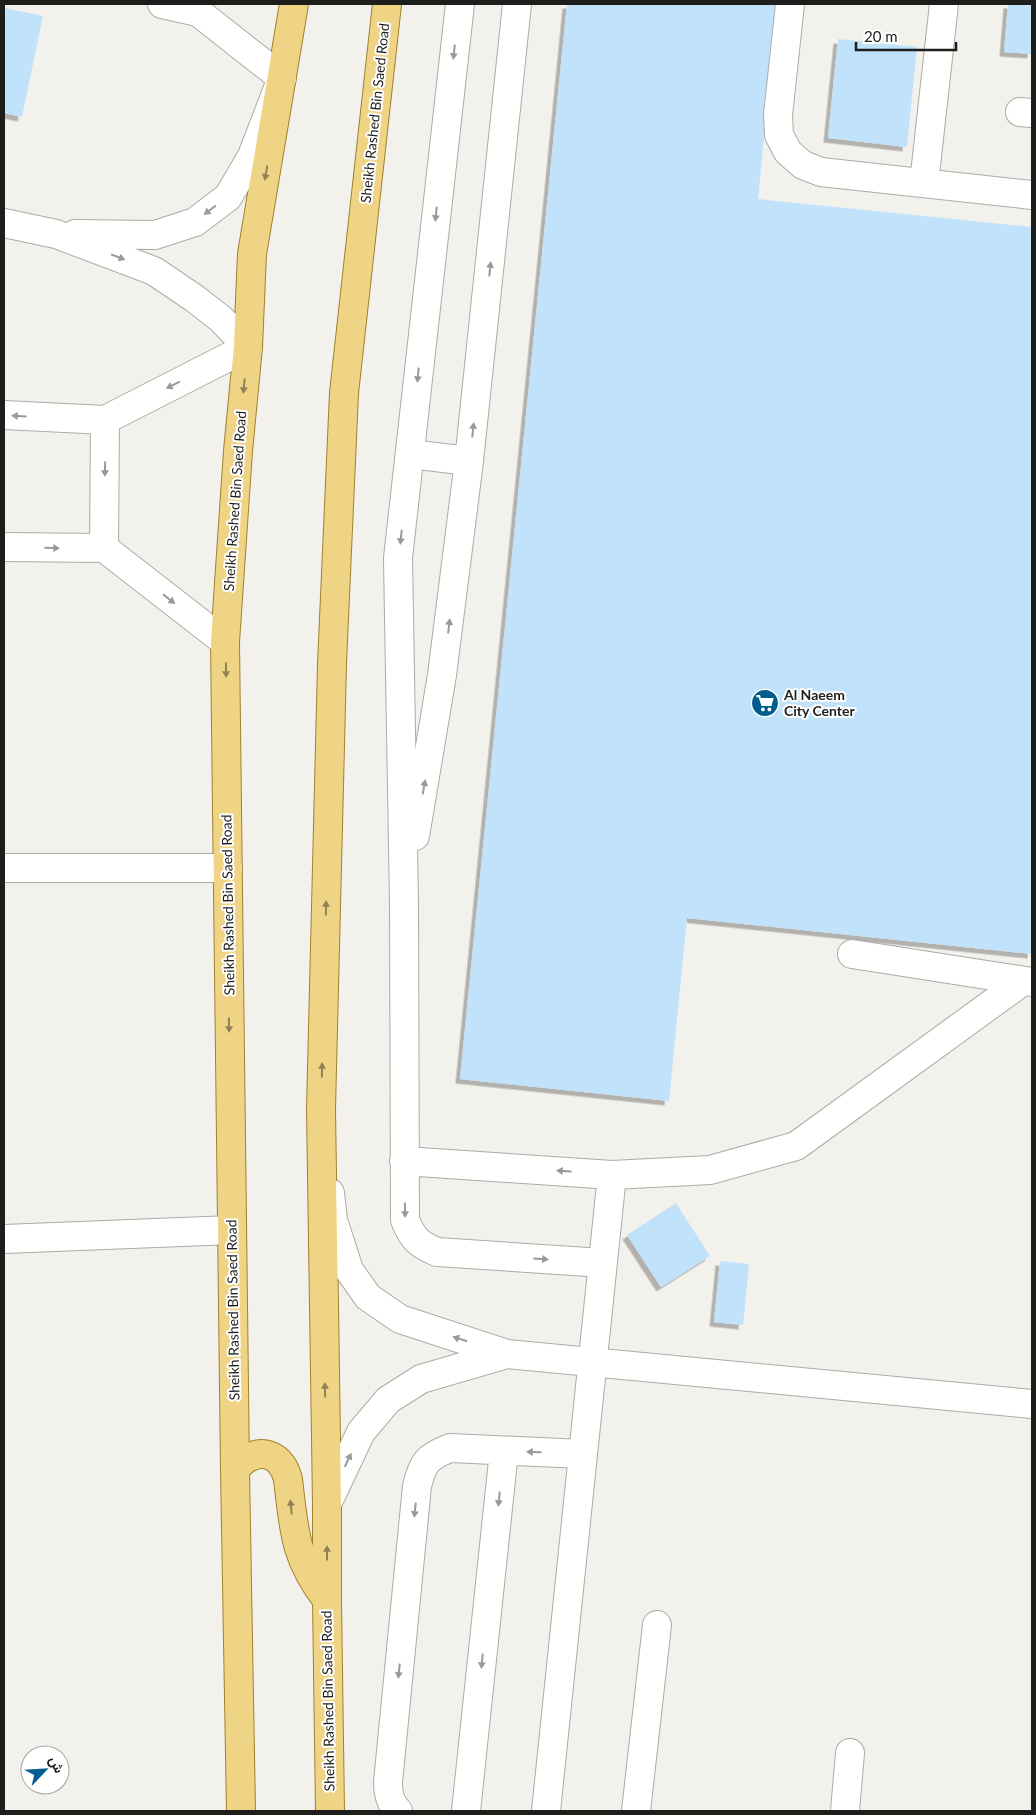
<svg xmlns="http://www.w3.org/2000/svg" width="1036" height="1815" font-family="Lato,Vazirmatn,sans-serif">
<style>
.building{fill:#c1e2fb;filter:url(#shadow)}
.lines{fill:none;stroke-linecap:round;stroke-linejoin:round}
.minor-casing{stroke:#adaba6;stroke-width:30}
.major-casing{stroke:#a0812d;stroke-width:30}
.minor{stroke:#fff;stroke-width:28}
.major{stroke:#f0d486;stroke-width:28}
.oneway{fill:#999998}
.oneway2{fill:#918256}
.labels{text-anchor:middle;stroke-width:4;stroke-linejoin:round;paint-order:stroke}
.street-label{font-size:14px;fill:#1d1d1b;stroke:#fff}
.poi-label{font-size:14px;font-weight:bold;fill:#1d1d1b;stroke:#fff;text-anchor:start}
</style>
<defs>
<filter id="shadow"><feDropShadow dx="-4.5" dy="4.5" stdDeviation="0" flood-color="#0004"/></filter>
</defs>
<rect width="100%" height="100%" fill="#f3f1ec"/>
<path class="building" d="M567,4H777L758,199L1032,227V954L687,918L669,1101L460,1079Z
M1008,4H1032V54L1004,52Z
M4,8L43,16L22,117L4,113Z
M838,39L917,47L907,147L828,138Z
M676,1203L710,1256L661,1287L627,1235Z
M720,1261L749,1264L743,1325L714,1322Z"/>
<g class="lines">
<g class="minor-casing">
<path id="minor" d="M162,4L198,12
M460,4L398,558L404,904L405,1220C413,1239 418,1244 437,1252L603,1263
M790,4L778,115L779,135L788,152L803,165L821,172L1032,195
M1020,112L1032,113
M924,183L944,4
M4,223L56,234L154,271L194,298L221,319L248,347L105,420L4,415
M75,234L155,235L195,222L228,197L252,156L282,78L198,12L191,4
M105,420L104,548L225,642
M410,454L469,461
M4,547L104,548
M415,836L442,675L469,461L517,4
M4,868H228
M852,954L1032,982
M404,1161L612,1175L710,1170L796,1146L1023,981
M330,1193L333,1220L349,1270L368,1297L400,1319L507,1354L1032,1404
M4,1239L232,1230
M327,1504L361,1432L388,1400L421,1379L507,1354
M398,1811C390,1803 388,1794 388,1782L417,1486C423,1462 427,1457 450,1448L583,1454
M466,1811L504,1451
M546,1811L612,1175
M636,1811L657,1625
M845,1811L850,1753"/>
</g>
<g class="major-casing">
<path id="major" d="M235,1470C253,1446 280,1449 288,1479C294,1530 294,1557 327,1600
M241,1811L235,1470L225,642L238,451L248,347L252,254L294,4
M330,1811L327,1600V1504L321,1109L332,664L344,393L387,4"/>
</g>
<use href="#minor" class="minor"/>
<use href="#major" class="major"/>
</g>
<defs><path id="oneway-solid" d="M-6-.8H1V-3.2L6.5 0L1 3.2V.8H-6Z" transform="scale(1.25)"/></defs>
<g class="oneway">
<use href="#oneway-solid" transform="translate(454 52) rotate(96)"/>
<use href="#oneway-solid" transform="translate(210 210) rotate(143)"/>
<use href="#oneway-solid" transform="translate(436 214) rotate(96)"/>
<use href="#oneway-solid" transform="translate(118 257) rotate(21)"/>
<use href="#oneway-solid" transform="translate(490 269) rotate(-84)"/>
<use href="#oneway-solid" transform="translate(418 375) rotate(96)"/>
<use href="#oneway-solid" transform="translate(173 385) rotate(153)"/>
<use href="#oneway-solid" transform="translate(19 416) rotate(-177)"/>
<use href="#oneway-solid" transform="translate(473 430) rotate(-84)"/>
<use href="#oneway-solid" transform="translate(105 469) rotate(91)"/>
<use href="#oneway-solid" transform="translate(401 537) rotate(96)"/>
<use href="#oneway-solid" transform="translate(52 548) rotate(1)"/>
<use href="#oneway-solid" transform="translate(169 599) rotate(38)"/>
<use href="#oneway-solid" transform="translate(449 626) rotate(-83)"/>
<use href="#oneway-solid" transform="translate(424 787) rotate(-80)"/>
<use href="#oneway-solid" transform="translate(564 1171) rotate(-176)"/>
<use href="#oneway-solid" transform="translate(405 1210) rotate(89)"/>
<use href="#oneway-solid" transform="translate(541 1259) rotate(4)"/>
<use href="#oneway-solid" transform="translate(460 1339) rotate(-162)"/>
<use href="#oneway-solid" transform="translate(534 1452) rotate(-178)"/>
<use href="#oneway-solid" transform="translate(348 1460) rotate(-65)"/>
<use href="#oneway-solid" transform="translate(499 1499) rotate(96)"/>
<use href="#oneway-solid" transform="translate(415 1510) rotate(96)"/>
<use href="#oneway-solid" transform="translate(482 1661) rotate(96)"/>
<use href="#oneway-solid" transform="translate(399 1671) rotate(96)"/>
</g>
<g class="oneway2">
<use href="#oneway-solid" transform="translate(266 173) rotate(100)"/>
<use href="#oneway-solid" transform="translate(244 386) rotate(95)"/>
<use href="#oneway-solid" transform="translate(226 670) rotate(89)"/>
<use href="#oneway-solid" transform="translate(326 908) rotate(-89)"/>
<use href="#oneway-solid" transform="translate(229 1025) rotate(89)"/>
<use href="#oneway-solid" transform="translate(322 1070) rotate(-89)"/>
<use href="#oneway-solid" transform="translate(325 1390) rotate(-91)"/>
<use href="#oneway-solid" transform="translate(291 1507) rotate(-96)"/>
<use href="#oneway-solid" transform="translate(327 1553) rotate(-90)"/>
</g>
<defs>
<g id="supermarket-disc" transform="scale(1.4375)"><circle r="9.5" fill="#005e8e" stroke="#fff"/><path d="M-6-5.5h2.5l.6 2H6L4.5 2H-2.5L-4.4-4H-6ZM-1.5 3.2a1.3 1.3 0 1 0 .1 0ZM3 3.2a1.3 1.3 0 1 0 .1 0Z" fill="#fff"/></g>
</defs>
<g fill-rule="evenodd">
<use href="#supermarket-disc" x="765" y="703"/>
</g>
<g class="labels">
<g class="street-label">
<text transform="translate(375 113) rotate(-84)" y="5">Sheikh Rashed Bin Saed Road</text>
<text transform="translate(235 501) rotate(-86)" y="5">Sheikh Rashed Bin Saed Road</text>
<text transform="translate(228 905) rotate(-91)" y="5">Sheikh Rashed Bin Saed Road</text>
<text transform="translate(233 1310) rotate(-91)" y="5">Sheikh Rashed Bin Saed Road</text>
<text transform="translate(328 1701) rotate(-91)" y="5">Sheikh Rashed Bin Saed Road</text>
</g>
<g class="poi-label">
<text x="784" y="700">Al Naeem<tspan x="784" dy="16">City Center</tspan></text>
</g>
</g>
<rect width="1036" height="1815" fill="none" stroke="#1d1d1b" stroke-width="10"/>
<g transform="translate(45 1770) rotate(65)"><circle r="24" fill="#ffffff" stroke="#a5a5a4"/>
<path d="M0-4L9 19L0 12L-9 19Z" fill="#005e8e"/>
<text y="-8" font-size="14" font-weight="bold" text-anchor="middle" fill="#1d1d1b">ش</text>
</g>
<path d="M856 42v8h100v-8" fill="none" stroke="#1d1d1b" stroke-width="2.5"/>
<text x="864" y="42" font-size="15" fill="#1d1d1b" stroke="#ffffff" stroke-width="4" paint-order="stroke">20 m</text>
</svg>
